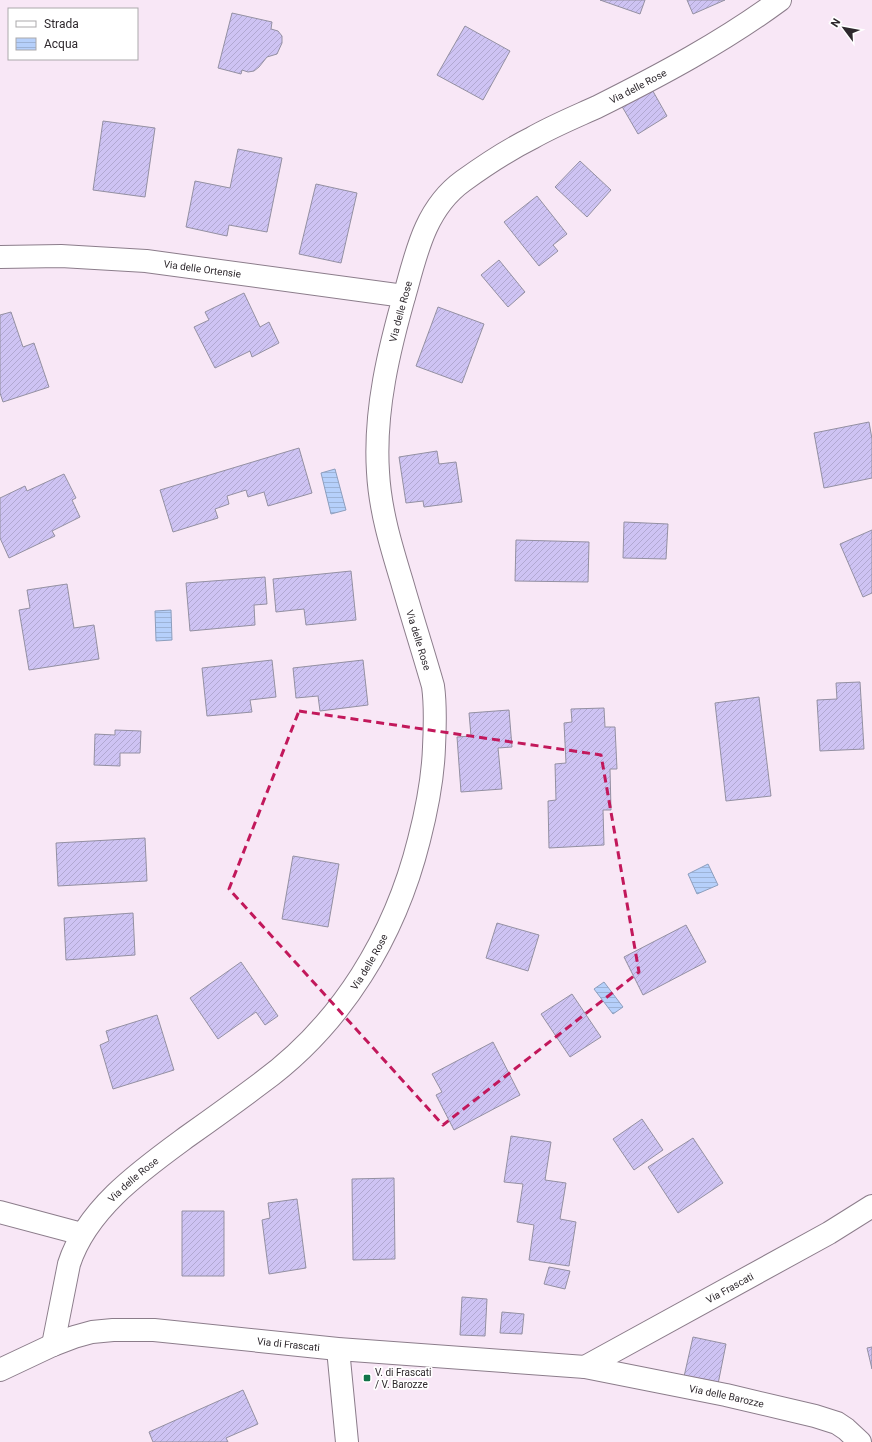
<svg xmlns="http://www.w3.org/2000/svg" width="872" height="1442" font-family="Roboto,sans-serif">
<style>
.water{fill:url(#water-rules);stroke:#8d9ebd}
.building{fill:url(#building-hatch);stroke:#9490a2}
.lines{fill:none;stroke-linecap:round;stroke-linejoin:round}
.minor-casing{stroke:#8c7d8b;stroke-width:24}
.secondary-casing{stroke:#8c7d8b;stroke-width:24}
.minor{stroke:#fff;stroke-width:22}
.secondary{stroke:#fff;stroke-width:22}
.marked{fill:none;stroke:#c2185b;stroke-width:3;stroke-dasharray:8 5;stroke-linejoin:round}
.poi-dot{fill:#117349;stroke:#fff;stroke-width:1.5}
.labels{text-anchor:middle;stroke-width:3.5;stroke-linejoin:round;paint-order:stroke}
.street-label{font-size:10px;fill:#2e282d;stroke:#fff}
.poi-label{font-size:10px;fill:#2e282d;stroke:#fff;text-anchor:start}
</style>
<defs>
<pattern id="water-rules" width="6" height="5" patternUnits="userSpaceOnUse"><rect width="6" height="5" fill="#b6d0fb"/><path d="M0 2.5h6" fill="none" stroke="#9db3d7"/></pattern>
<pattern id="building-hatch" width="6" height="6" patternUnits="userSpaceOnUse"><rect width="6" height="6" fill="#cec3f3"/><path d="M-1 1l2-2M0 6l6-6M5 7l2-2" fill="none" stroke="#b1a8d1"/></pattern>
</defs>
<rect width="100%" height="100%" fill="#f8e7f6"/>
<path class="water" d="M335,469L346,510L331,514L321,473Z
M171,610L172,640L156,641L155,611Z
M708,864L718,885L697,894L688,874Z
M604,982L623,1007L613,1014L594,989Z"/>
<path class="building" d="M600,0H645L640,14Z
M687,0H725L693,14Z
M232,13L272,22L271,29L278,31L282,36V43L277,54L267,57L259,67L254,71L248,72L242,70L241,74L218,68Z
M465,26L510,51L483,100L437,75Z
M650,86L667,116L638,134L620,103Z
M103,121L155,128L145,197L93,190Z
M238,149L282,158L267,232L229,225L227,236L186,227L195,181L230,188Z
M580,161L611,190L587,217L555,187Z
M316,184L357,193L341,263L299,254Z
M537,196L567,234L553,245L558,251L539,266L504,222Z
M499,260L525,292L508,307L481,275Z
M244,293L260,327L269,322L279,343L252,357L250,351L215,368L194,327L209,320L205,312Z
M438,307L484,324L462,383L416,366Z
M11,312L23,347L34,343L49,387L3,402L0,393V315Z
M869,422L872,439V478L824,488L814,433Z
M299,448L312,493L268,506L264,492L248,497L246,490L227,496L229,504L215,509L218,518L173,532L160,490Z
M437,451L439,464L456,462L462,502L424,507L423,501L406,503L399,457Z
M64,474L76,498L72,500L80,517L52,531L55,536L9,558L0,538V498L25,486L27,491Z
M624,522L668,524L666,559L623,558Z
M872,530V593L863,597L840,544Z
M516,540L589,542L588,582L515,581Z
M351,571L356,620L306,625L304,609L276,612L273,579Z
M265,577L267,604L254,605L255,625L190,631L186,583Z
M67,584L74,628L94,625L99,659L29,670L19,610L30,608L27,590Z
M272,660L276,697L250,700L252,712L207,716L202,668Z
M363,660L368,705L320,711L318,696L296,698L293,668Z
M860,682L864,749L820,751L817,700L837,699L836,683Z
M759,697L771,796L726,801L715,703Z
M604,708L605,727H615L617,769H610L611,810H603L604,845L549,848L548,801L556,800L555,764L566,763L564,723L572,722L571,709Z
M509,710L512,747L498,748L502,789L461,792L457,737L471,736L469,713Z
M115,730L141,731L140,753H120V766L94,765L95,734L115,735Z
M145,838L147,881L58,886L56,843Z
M293,856L339,864L328,927L282,919Z
M133,913L135,955L66,960L64,918Z
M497,923L539,935L528,971L486,958Z
M686,925L706,962L643,995L624,957Z
M241,962L278,1016L265,1025L256,1012L218,1039L190,998Z
M572,994L601,1037L570,1057L541,1014Z
M157,1015L174,1070L113,1089L100,1045L109,1041L106,1031Z
M493,1042L520,1095L454,1130L436,1095L442,1092L432,1074Z
M642,1119L663,1150L634,1170L613,1139Z
M511,1136L551,1142L545,1180L566,1183L560,1219L576,1222L569,1266L529,1260L534,1225L517,1222L523,1184L504,1182Z
M693,1138L723,1183L678,1213L648,1167Z
M394,1178L395,1259L353,1260L352,1179Z
M297,1199L306,1268L269,1274L262,1220L270,1218L268,1203Z
M182,1211H224V1276H182Z
M549,1267L570,1271L565,1289L544,1284Z
M462,1297L487,1299L485,1336L460,1335Z
M502,1312L524,1314L522,1334L500,1333Z
M693,1337L726,1344L717,1389L683,1381Z
M872,1347V1369L867,1348Z
M243,1390L258,1424L226,1438L228,1442H153L149,1432Z"/>
<g class="lines">
<g class="minor-casing">
<g id="minor">
<path id="s1" d="M0,257L61,256L146,261L404,296"/>
<path d="M0,1212L82,1234"/>
<path id="s2" d="M53,1345L69,1264C87,1208 143,1169 188,1136C212,1119 237,1101 261,1083C342,1024 395,936 419,840C427,809 433,779 434,747C435,727 436,707 433,686C423,651 412,617 402,582C391,546 380,510 378,472C374,411 389,349 406,290C417,249 427,207 463,181C485,165 508,150 532,138C553,126 575,117 597,107C661,75 723,42 780,0"/>
<path d="M338,1349L347,1442"/>
</g>
</g>
<g class="secondary-casing">
<g id="secondary">
<path id="s3" d="M585,1367L829,1233L872,1206"/>
<path id="s4" d="M0,1370L53,1345L74,1337L92,1332L113,1330H154L338,1349L585,1367L726,1395L815,1416L837,1423L846,1429L860,1442"/>
</g>
</g>
<use href="#minor" class="minor"/>
<use href="#secondary" class="secondary"/>
</g>
<path class="marked" d="M299,711L601,755L639,972L443,1125L229,889Z"/>
<rect class="poi-dot" x="363" y="1374" width="8" height="8" rx="2"/>
<g class="labels">
<g class="street-label">
<text dy="4" stroke="none"><textPath href="#s2" startOffset="1533">Via delle Rose</textPath></text>
<text dy="4" stroke="none"><textPath href="#s1" startOffset="203">Via delle Ortensie</textPath></text>
<text dy="4" stroke="none"><textPath href="#s2" startOffset="1186">Via delle Rose</textPath></text>
<text transform="translate(419 640) rotate(73)" y="4">Via delle Rose</text>
<text dy="4" stroke="none"><textPath href="#s2" startOffset="514">Via delle Rose</textPath></text>
<text dy="4" stroke="none"><textPath href="#s2" startOffset="190">Via delle Rose</textPath></text>
<text dy="4" stroke="none"><textPath href="#s3" startOffset="165">Via Frascati</textPath></text>
<text dy="4" stroke="none"><textPath href="#s4" startOffset="297">Via di Frascati</textPath></text>
<text dy="4" stroke="none"><textPath href="#s4" startOffset="739">Via delle Barozze</textPath></text>
</g>
<g class="poi-label">
<text x="375" y="1376">V. di Frascati<tspan x="375" dy="12">/ V. Barozze</tspan></text>
</g>
</g>
<rect x="8" y="8" width="130" height="52" fill="#ffffff" stroke="#aba9ab"/>
<rect x="16" y="21" width="20" height="6" fill="#ffffff" stroke="#aba9ab"/>
<text x="44" y="28" font-size="12" fill="#2e282d">Strada</text>
<rect x="16" y="38" width="20" height="12" fill="url(#water-rules)" stroke="#aba9ab"/>
<text x="44" y="48" font-size="12" fill="#2e282d">Acqua</text>
<g transform="translate(844 28) rotate(302)" stroke="#ffffff" stroke-width="3" paint-order="stroke">
<path d="M0-3L7 15L0 10L-7 15Z" fill="#2e282d"/>
<text y="-6" font-size="11" font-weight="bold" text-anchor="middle" fill="#2e282d">N</text>
</g>
</svg>
